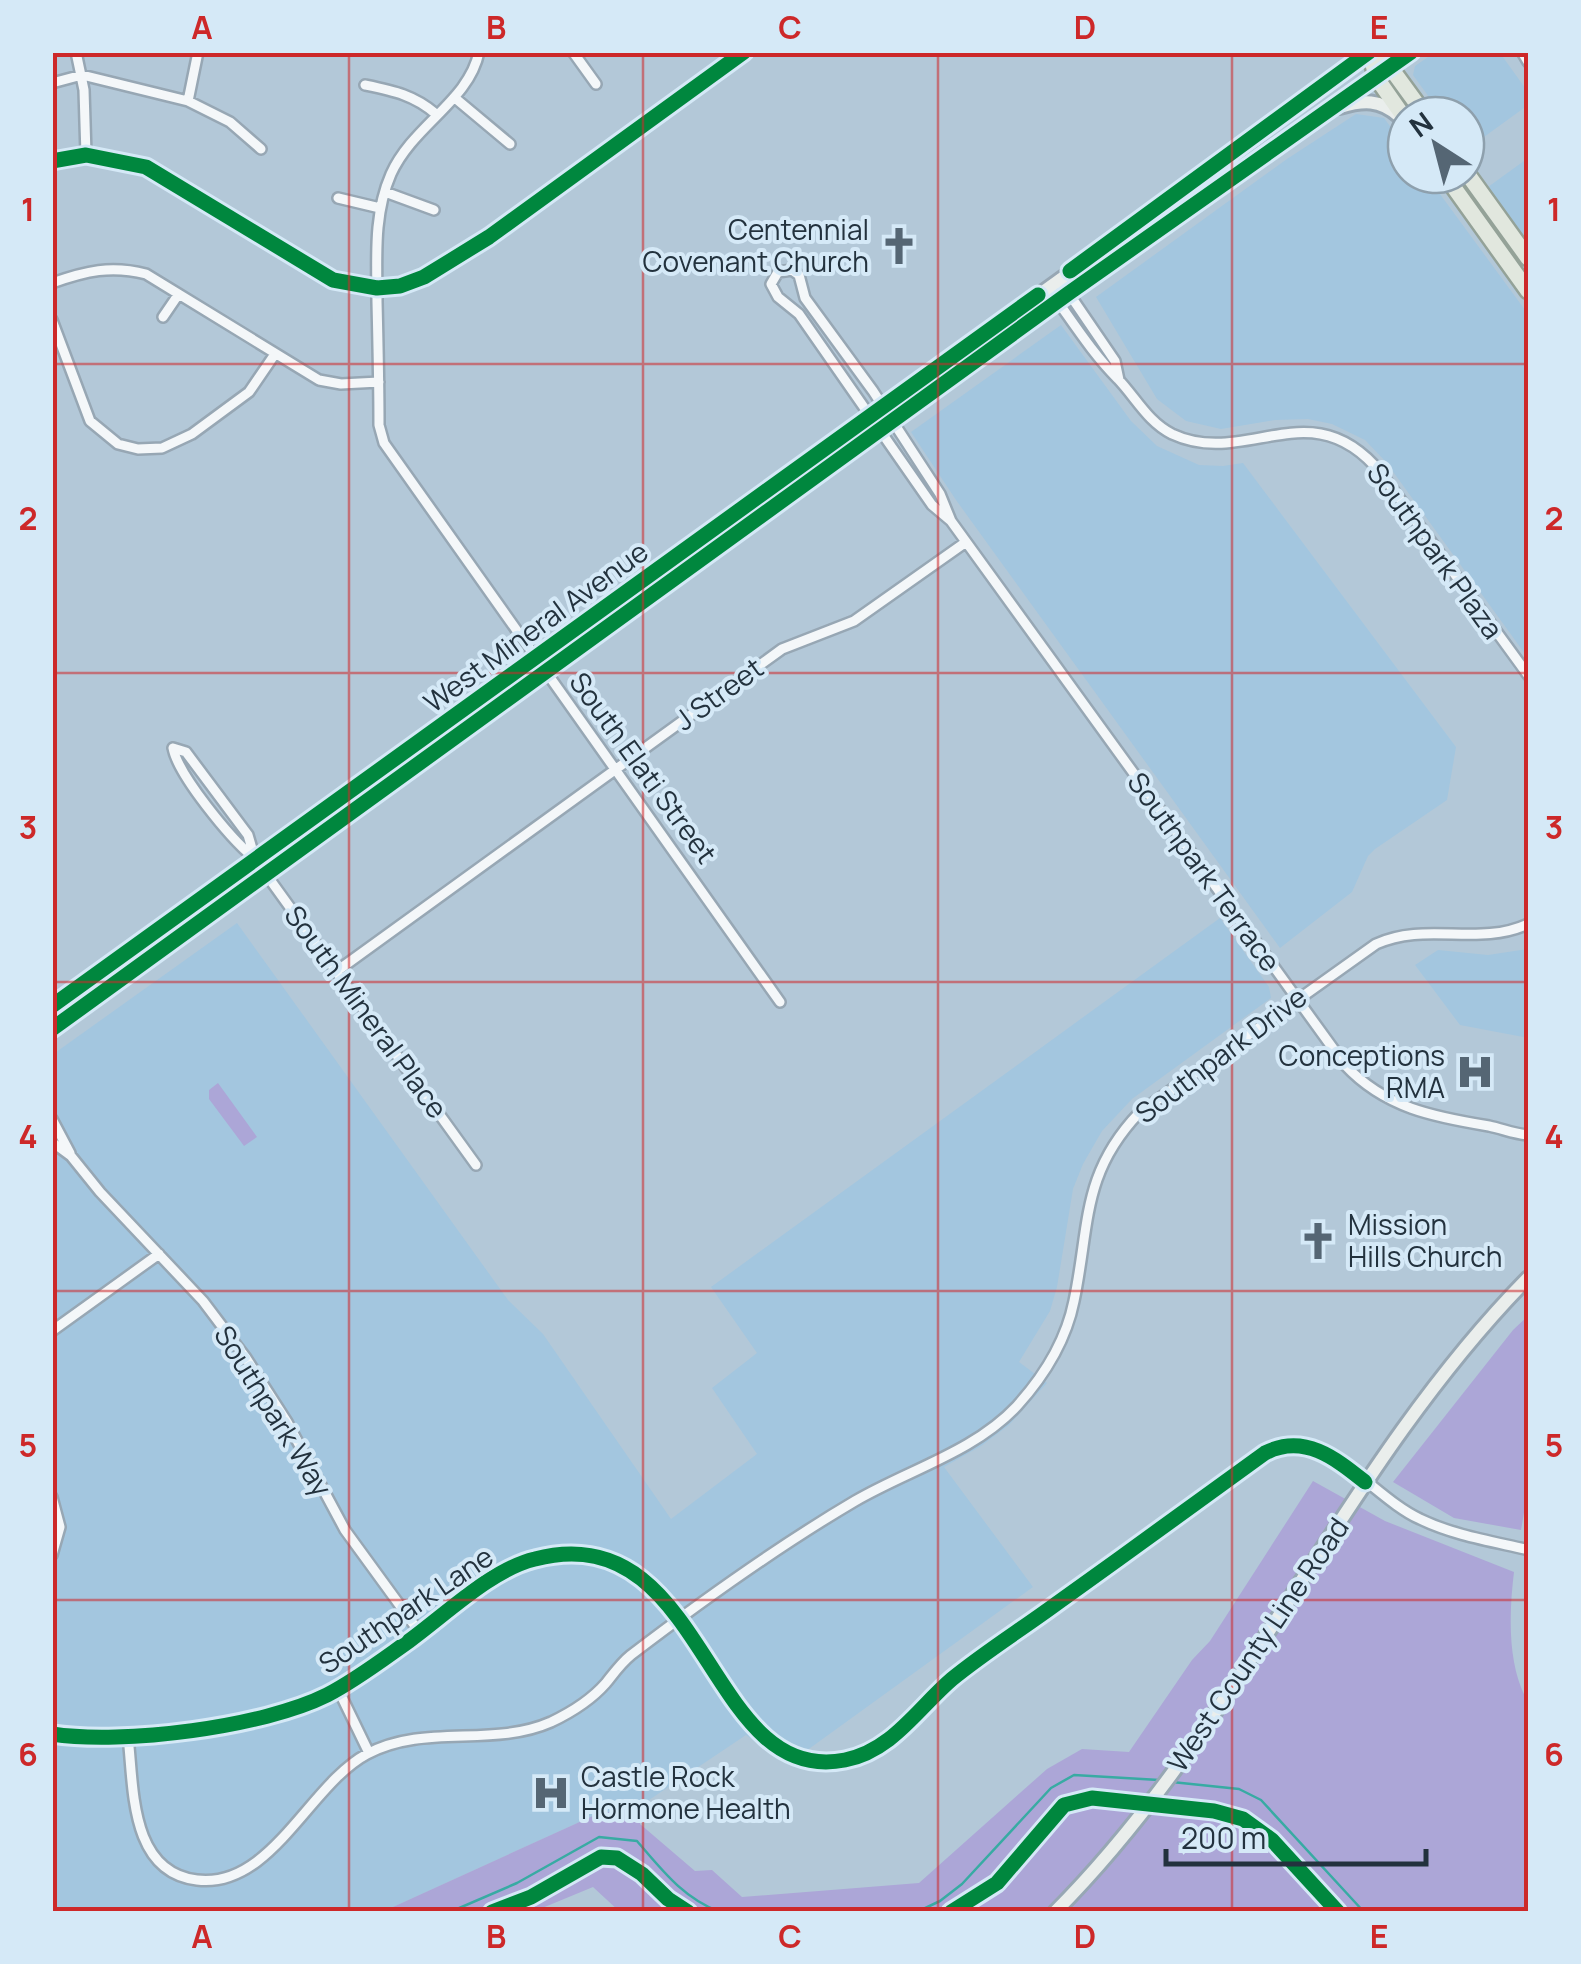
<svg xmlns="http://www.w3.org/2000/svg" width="1581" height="1964" font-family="Manrope,sans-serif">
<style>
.built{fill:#a3c6df}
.green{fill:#aca6d7}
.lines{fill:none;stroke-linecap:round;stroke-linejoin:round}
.stream{stroke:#38aba3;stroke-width:2.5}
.street-casing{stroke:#97a7b4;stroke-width:14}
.secondary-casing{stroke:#97a7b4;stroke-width:18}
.primary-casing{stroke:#94a298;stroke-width:20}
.street{stroke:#f4f7f9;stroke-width:9}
.secondary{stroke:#eaeeec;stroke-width:12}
.primary{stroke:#e1e7de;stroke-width:15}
.cycleway-casing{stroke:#d5e9f7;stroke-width:21}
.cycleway{stroke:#00873e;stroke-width:15}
.grid{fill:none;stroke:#cd2829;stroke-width:2.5;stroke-opacity:0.55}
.labels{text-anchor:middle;stroke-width:8;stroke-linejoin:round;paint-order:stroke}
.poi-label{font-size:28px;fill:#23323e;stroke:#d5e9f7;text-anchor:end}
.street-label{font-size:28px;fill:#23323e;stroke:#d5e9f7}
.neatline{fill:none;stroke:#cd2829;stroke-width:4}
.grid-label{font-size:32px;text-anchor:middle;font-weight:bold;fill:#cd2829}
</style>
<rect width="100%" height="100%" fill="#b3c8d8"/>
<path class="built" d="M1434,53H1500L1528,92V105L1466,150V115H1442L1413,75L1415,66Z
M1356,114L1384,118L1406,148V175H1426L1528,314V658L1386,462L1365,440L1332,424L1308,419L1275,420L1221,429L1186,421L1157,399L1096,297L1287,159Z
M1528,158V243L1488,187Z
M1061,325L1131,421L1157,446L1199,465L1223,466L1243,463L1456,747L1447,800L1375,849L1368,856L1352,892L1280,948L956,500L911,432Z
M1220,918L1269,987L1271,998L1132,1099L1102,1131L1083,1164L1073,1189L1057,1287L1050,1311L1019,1362L1047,1383L1009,1425L981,1446L944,1467L1033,1587L788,1764L746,1735L640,1806L595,1815L382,1912L53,1911L52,1751L59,1722L52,1719V1055L237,923L508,1300L543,1334L671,1519L757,1454L712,1388L757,1353L711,1287Z
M1528,949V1038L1460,1025L1415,965L1438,950L1488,955Z"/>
<path class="green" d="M218,1083L257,1137L244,1146L209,1099V1090Z
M1528,1316V1489L1521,1530L1454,1518L1393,1482L1513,1330Z
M1313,1481L1385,1521L1514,1572C1509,1613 1507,1666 1528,1702V1911L620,1912L593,1887L535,1911L382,1912L595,1815L640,1806V1824L695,1871L712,1870L742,1897L919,1883L1047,1769L1082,1749L1129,1752L1192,1660L1210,1641Z"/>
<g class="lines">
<path class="stream" d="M1172,1782L1239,1789L1261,1800L1364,1912
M450,1912L517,1883L599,1837L637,1841C662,1870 683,1898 720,1912
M917,1912L940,1901L962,1884L1051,1788L1074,1775L1159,1780"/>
<g class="street-casing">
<path id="street" d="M76,52L84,90L86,155
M479,52C469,101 413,125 391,174C373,215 377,259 377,302C378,343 379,384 379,425L384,443L780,1002
M573,52L596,84
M1522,52L1528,62
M52,83L82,75L188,101L230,122L261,149
M365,85C394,91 414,95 436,114
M455,98L510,144
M188,101L198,52
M52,161L86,155L146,167L333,280L377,288L400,286L424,277L489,237L744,52
M385,192L434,210
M338,198L380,208
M1059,279L1115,361L1119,380
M52,283C86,271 111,265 146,274L319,380L341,384L379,382
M1048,288C1071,319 1091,352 1118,379C1136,398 1148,422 1172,434C1247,469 1311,388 1381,473L1528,675
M163,317L178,295
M52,320L90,421L118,444L138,449L162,448L192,434L249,392L275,354
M951,521L940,494L873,391L805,298L799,275L792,270L778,272L771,284L778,297L799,314L932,505L951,521L1345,1065C1385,1108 1434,1117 1489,1126C1503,1129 1515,1134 1528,1135
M173,748L186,752L248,835L255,859L476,1165
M173,748C178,775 230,838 253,857
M337,971L782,649L854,621L966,542
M52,1119L70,1153
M52,1142L71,1156L100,1192L203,1301L246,1358L287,1422L345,1530L420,1633
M52,1331L159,1254
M52,1497L60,1527L52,1555
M338,1689L369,1753
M52,1734C123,1745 263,1727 327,1695C356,1680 382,1660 409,1641C445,1615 492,1569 535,1559C708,1514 705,1788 845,1760C892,1751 918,1708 952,1679C985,1652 1022,1629 1056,1604C1126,1554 1196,1503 1265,1453C1325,1422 1371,1497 1420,1519C1453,1535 1490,1541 1525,1549
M128,1737C134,1786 129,1872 197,1880C271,1889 309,1785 367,1754C425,1723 492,1748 551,1722C570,1713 592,1699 606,1683C614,1673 621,1663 631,1655C703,1600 777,1547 855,1501C908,1470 974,1452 1017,1406C1044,1376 1066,1341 1074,1301C1090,1225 1081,1174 1139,1113L1376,944C1426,921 1478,947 1528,924"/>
</g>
<g class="secondary-casing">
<path id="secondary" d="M1340,107C1363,100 1380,99 1399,116
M52,1006L1193,184L1369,52
M52,1029L1069,293L1411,52
M1055,1912C1243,1723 1342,1467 1528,1278"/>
</g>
<g class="primary-casing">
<path id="primary" d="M1370,52L1390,67L1425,115
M1370,52L1376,77L1406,120
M1466,172L1528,258
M1445,175L1528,291"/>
</g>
<use href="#street" class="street"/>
<use href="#secondary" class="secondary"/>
<use href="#primary" class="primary"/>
<g class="cycleway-casing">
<path id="cycleway" d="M52,161L86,155L146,167L333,280L377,288L400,286L424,277L489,237L744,52
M1070,271L1369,52
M52,1006L1038,295
M52,1029L1069,293L1411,52
M52,1734C123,1745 263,1727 327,1695C356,1680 382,1660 409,1641C445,1615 492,1569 535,1559C708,1514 705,1788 845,1760C892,1751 918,1708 952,1679C985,1652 1022,1629 1056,1604C1126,1554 1196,1503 1265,1453C1304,1433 1335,1458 1365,1482
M492,1912L531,1897L601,1857L617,1858L642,1874L668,1899L688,1912
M951,1912L997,1883L1064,1805L1092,1798L1214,1811L1243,1819L1272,1840L1338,1912"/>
</g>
<use href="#cycleway" class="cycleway"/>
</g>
<path class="grid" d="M349,52V1912M643,52V1912M938,52V1912M1232,52V1912M52,364H1528M52,673H1528M52,982H1528M52,1291H1528M52,1600H1528"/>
<defs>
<g id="church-bare" transform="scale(3)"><path d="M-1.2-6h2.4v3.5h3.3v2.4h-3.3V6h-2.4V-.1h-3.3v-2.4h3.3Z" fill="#556674" stroke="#d5e9f7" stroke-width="2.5" paint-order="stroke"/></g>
<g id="hospital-bare" transform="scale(3)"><path d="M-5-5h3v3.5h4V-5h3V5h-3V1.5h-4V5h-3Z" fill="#556674" stroke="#d5e9f7" stroke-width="2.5" paint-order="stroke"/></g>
</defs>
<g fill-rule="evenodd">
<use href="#church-bare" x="899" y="246"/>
<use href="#hospital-bare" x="1475" y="1072"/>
<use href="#church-bare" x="1318" y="1241"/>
<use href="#hospital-bare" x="551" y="1793"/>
</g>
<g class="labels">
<g class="poi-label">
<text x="869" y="240">Centennial<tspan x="869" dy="32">Covenant Church</tspan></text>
<text x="1445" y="1066">Conceptions<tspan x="1445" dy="32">RMA</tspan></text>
<text x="1348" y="1235" text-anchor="start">Mission<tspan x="1348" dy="32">Hills Church</tspan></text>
<text x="581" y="1787" text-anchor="start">Castle Rock<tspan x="581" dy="32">Hormone Health</tspan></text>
</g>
<g class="street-label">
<text transform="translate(1435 551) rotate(54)" y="10">Southpark Plaza</text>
<text transform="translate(536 627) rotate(-36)" y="10">West Mineral Avenue</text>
<text transform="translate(719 694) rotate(-36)" y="10">J Street</text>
<text transform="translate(643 768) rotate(54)" y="10">South Elati Street</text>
<text transform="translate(1204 872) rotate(54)" y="10">Southpark Terrace</text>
<text transform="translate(366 1012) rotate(54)" y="10">South Mineral Place</text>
<text transform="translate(1221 1055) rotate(-37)" y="10">Southpark Drive</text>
<text transform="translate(273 1411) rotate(58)" y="10">Southpark Way</text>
<text transform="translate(406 1610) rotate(-34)" y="10">Southpark Lane</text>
<text transform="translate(1258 1645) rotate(-56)" y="10">West County Line Road</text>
</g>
</g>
<rect width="1581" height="1964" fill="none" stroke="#d5e9f7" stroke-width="110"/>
<g transform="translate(1436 145) rotate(324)"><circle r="48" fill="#d5e9f7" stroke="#8ea0ad" stroke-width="2.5"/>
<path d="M0-8L18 38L0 25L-18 38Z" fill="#556674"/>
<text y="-15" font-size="28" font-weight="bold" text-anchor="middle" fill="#23323e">N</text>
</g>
<path d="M1166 1849v15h260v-15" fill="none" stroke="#23323e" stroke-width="5"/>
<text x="1181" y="1849" font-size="30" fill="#23323e" stroke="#d5e9f7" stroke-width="8" paint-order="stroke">200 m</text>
<rect x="55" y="55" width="1471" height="1854" class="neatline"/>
<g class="grid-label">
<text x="202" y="39">A</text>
<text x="496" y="39">B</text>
<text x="790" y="39">C</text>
<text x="1085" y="39">D</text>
<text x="1379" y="39">E</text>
<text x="28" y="221">1</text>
<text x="1554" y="221">1</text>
<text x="28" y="530">2</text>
<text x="1554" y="530">2</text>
<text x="28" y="839">3</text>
<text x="1554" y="839">3</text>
<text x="28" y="1148">4</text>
<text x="1554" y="1148">4</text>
<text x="28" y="1457">5</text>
<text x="1554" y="1457">5</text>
<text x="28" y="1766">6</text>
<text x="1554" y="1766">6</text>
<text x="202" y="1948">A</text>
<text x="496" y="1948">B</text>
<text x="790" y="1948">C</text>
<text x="1085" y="1948">D</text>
<text x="1379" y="1948">E</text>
</g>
</svg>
